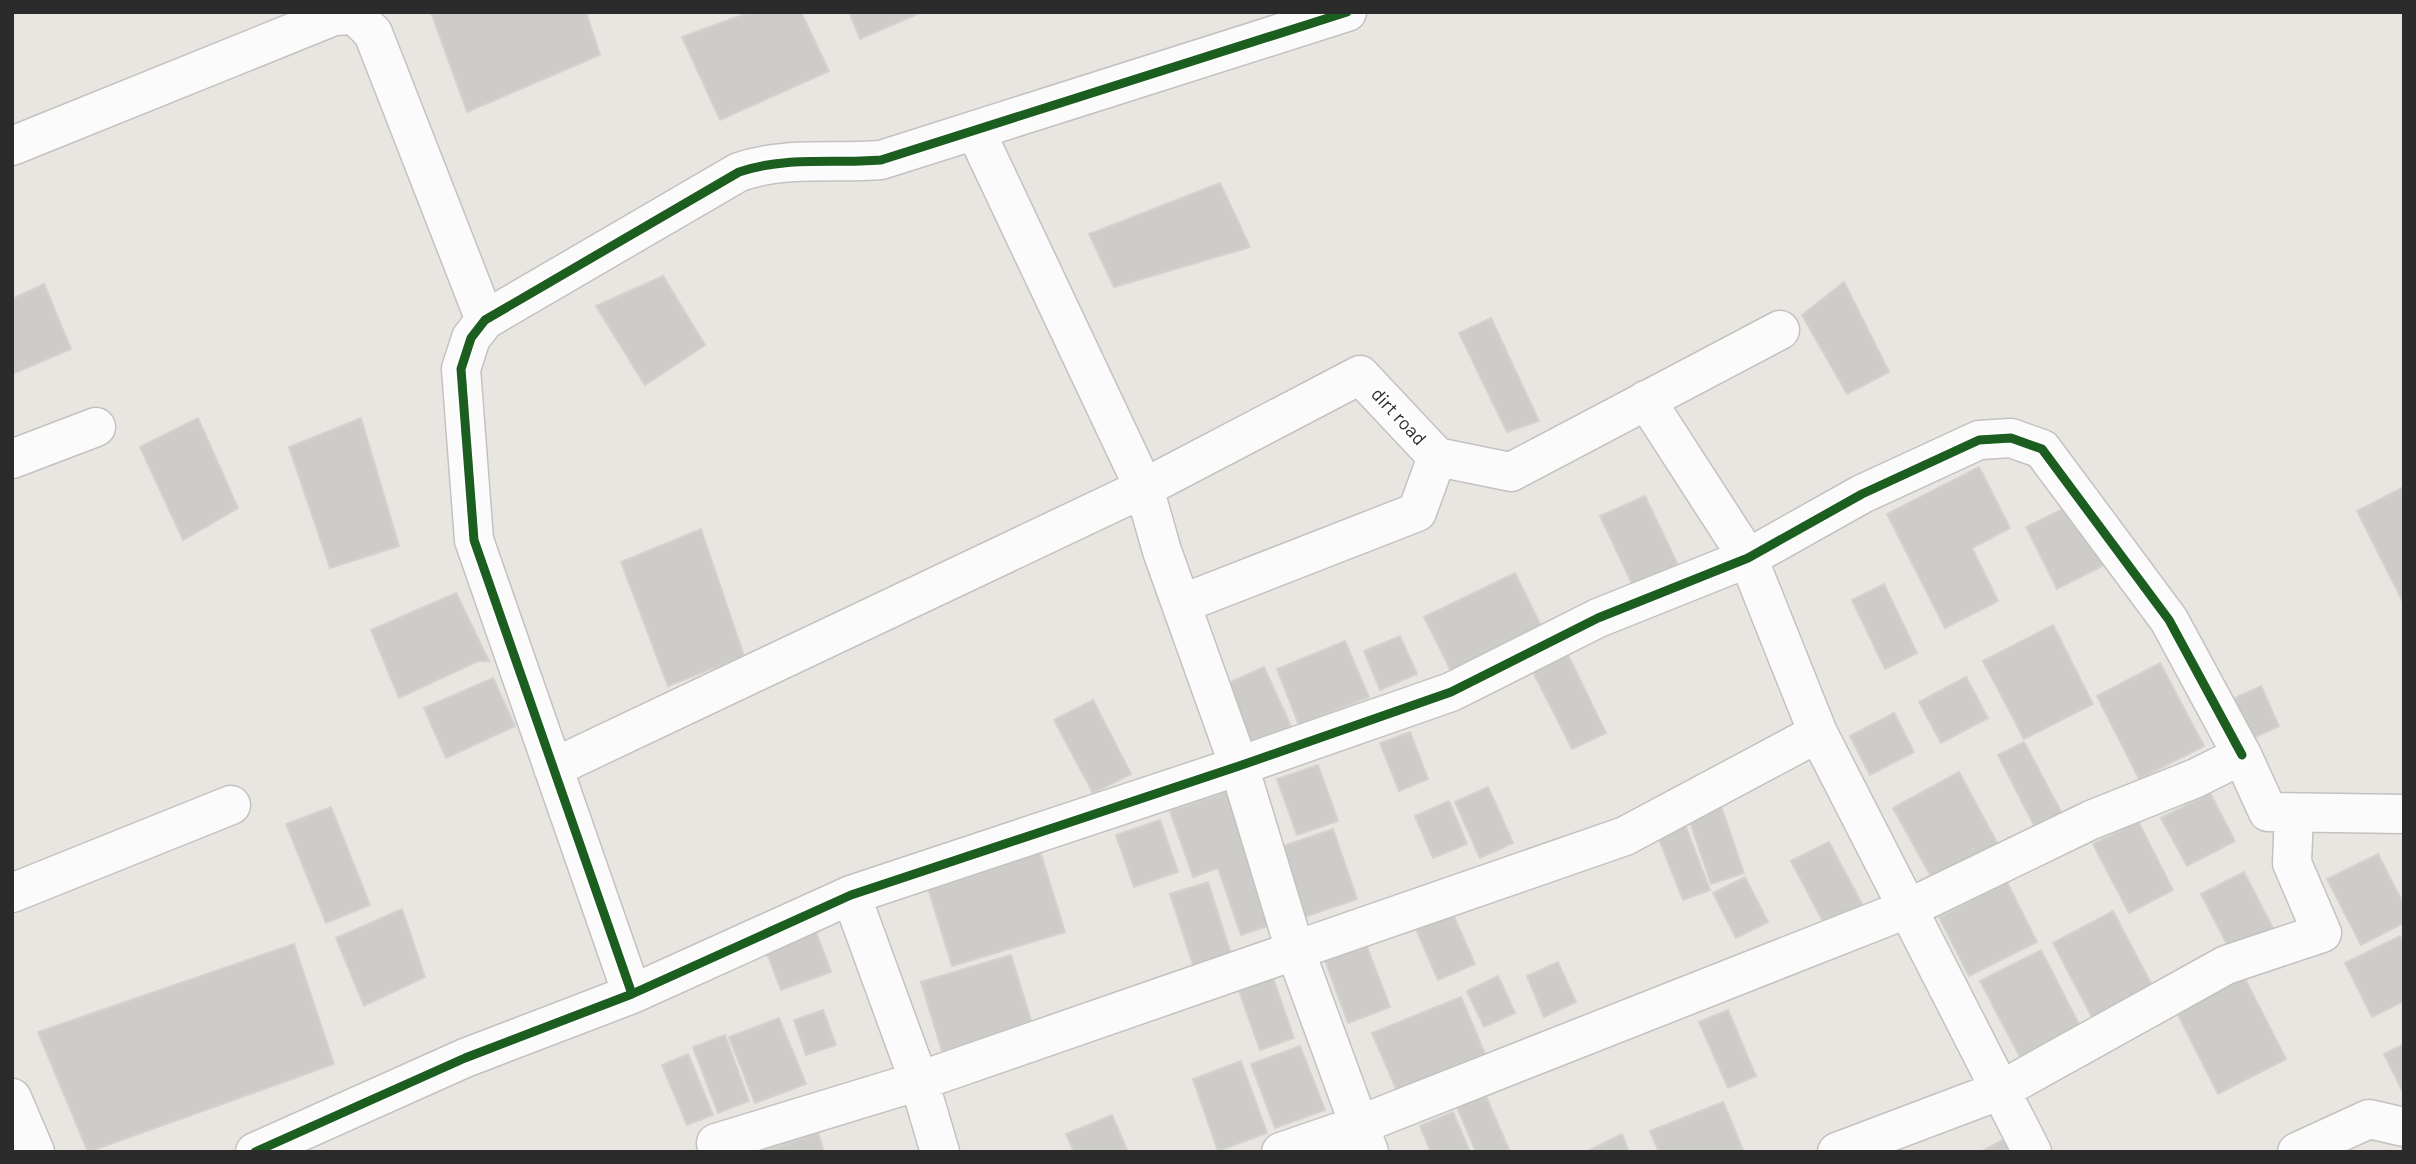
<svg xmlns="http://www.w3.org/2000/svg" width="2416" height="1164" font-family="Barlow,sans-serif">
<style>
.building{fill:#ceccc9;stroke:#d4d2ce;stroke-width:2}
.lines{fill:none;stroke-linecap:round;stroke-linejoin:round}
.minor-casing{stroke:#c3c2c1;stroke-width:41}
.minor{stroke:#fcfbfb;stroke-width:38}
.cycleway-casing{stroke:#fff;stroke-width:13}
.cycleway{stroke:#1b5e20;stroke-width:9}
.labels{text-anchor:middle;stroke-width:5;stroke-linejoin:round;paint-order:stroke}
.street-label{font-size:19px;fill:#2b2b2b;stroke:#fff}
</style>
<rect width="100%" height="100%" fill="#e9e6e2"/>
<path class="building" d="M431,12H586L600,55L467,112Z
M750,12H801L829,71L720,120L682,37Z
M849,12H922L860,39Z
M1220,183L1250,247L1114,287L1089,234Z
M663,276L705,345L645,385L596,306Z
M1844,282L1889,372L1847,394L1802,315Z
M44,284L71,349L12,374V299Z
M1491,318L1539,421L1507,432L1459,333Z
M198,418L238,508L183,540L140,447Z
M361,418L399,546L330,568L289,447Z
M1979,467L2010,528L1972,548L1998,601L1945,628L1887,514Z
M2404,487V604L2357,511Z
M1645,496L1678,565L1633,586L1600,516Z
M2075,503L2106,564L2057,589L2026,527Z
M701,529L744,656L668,686L621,562Z
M1515,573L1544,632L1454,677L1424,617Z
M1884,584L1917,653L1885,669L1852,600Z
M456,593L489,661H478L399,698L371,630Z
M2053,625L2093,704L2024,739L1983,661Z
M1400,636L1417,674L1380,690L1364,651Z
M1345,641L1369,697L1299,725L1277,669Z
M1568,655L1606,733L1572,749L1533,672Z
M2160,663L2204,746L2139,779L2097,696Z
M1264,667L1294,733L1253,751L1224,685Z
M1966,677L1988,718L1941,743L1919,702Z
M493,678L515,726L446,758L424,708Z
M2261,686L2279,726L2245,742L2226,702Z
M1093,700L1131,774L1093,793L1054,720Z
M1894,713L1914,752L1870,775L1850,736Z
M1410,732L1428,779L1399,791L1380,743Z
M2024,742L2066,821L2039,835L1998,755Z
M1318,765L1338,821L1297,835L1277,779Z
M1959,772L2000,848L1935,884L1893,808Z
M1488,787L1513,843L1480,858L1455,802Z
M1228,791L1274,924L1241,935L1218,868L1193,877L1170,811Z
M2210,793L2235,841L2187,866L2161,818Z
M1449,801L1467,844L1433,858L1415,816Z
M1720,803L1744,873L1711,884L1687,813Z
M331,807L370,905L326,923L286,824Z
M1681,814L1710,890L1683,900L1653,824Z
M1160,820L1178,872L1134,887L1116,835Z
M2138,821L2173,890L2129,913L2093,844Z
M1333,829L1357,899L1302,918L1277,848Z
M1829,842L1867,913L1829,933L1791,861Z
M1040,851L1065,932L952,966L927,885Z
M2378,854L2404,905V923L2361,945L2327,879Z
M2244,872L2277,936L2234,958L2201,894Z
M1745,877L1768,922L1736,938L1713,893Z
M1208,882L1231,954L1193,965L1170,894Z
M2007,882L2037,942L1969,976L1939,917Z
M402,909L425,977L364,1006L336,938Z
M2113,911L2155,991L2095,1023L2053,943Z
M1452,912L1475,964L1438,980L1416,929Z
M815,929L831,972L781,990L765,948Z
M2400,936L2404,944V1001L2372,1017L2345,963Z
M294,944L334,1064L88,1152L38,1032Z
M1366,944L1390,1007L1348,1023L1325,960Z
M2041,950L2081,1028L2021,1059L1980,981Z
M1011,955L1032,1024L942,1051L921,982Z
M1558,962L1576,1002L1544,1017L1527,976Z
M1272,975L1294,1038L1260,1050L1238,988Z
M2243,975L2286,1059L2218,1094L2176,1011Z
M1498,976L1515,1013L1484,1027L1467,991Z
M1461,997L1488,1061L1400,1098L1372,1033Z
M823,1010L836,1045L806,1055L794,1020Z
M1728,1010L1756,1076L1728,1088L1699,1022Z
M779,1018L806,1084L755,1103L729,1037Z
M725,1035L749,1101L718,1113L693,1047Z
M2404,1044V1094L2384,1054Z
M1300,1046L1325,1110L1275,1128L1251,1064Z
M688,1054L713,1115L687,1125L662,1065Z
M1241,1061L1267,1133L1218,1151L1193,1079Z
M1485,1094L1510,1152H1476L1457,1107Z
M1723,1102L1744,1152H1659L1650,1131Z
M1453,1112L1470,1152H1431L1420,1126Z
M1112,1115L1128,1152H1074L1066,1134Z
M818,1133L824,1152H762Z
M1622,1134L1629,1152L1588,1151Z
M2012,1135L2021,1152H1980Z"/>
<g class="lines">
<g class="minor-casing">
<path id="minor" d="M975,130L1144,488L1162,551L1239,766L1295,950L1369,1152
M12,146L334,16L355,15L373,33L485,320
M1646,400L1748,558L1818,733L2032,1152
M12,459L96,427
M1181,604L1417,512L1437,457L1511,472L1780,330
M553,768L1144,488L1360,375L1437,457
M12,893L231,805
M851,895L919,1081L940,1152
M632,994L474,540L461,369L471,338L485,320L739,172C786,156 832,164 881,160L1347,12
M12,1098L35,1152
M716,1143L919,1081L1625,836L1818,733
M255,1152L465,1058L632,994L851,895L1239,766L1451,692L1598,618L1748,558L1862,494L1979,440L2011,438L2042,449L2169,620L2242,755
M1281,1152L1359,1125L1909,908L2091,820L2196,778L2242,755L2268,812L2404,814
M1837,1152L2001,1090L2226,965L2322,933L2292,863L2294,813
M2297,1152L2369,1119L2404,1127"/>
</g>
<use href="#minor" class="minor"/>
<g class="cycleway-casing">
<path id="cycleway" d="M632,994L474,540L461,369L471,338L485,320L739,172C786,156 832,164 881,160L1347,12
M255,1152L465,1058L632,994L851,895L1239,766L1451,692L1598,618L1748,558L1862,494L1979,440L2011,438L2042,449L2169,620L2242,755"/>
</g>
<use href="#cycleway" class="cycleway"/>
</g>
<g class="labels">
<g class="street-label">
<text transform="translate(1399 416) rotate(47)" y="7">dirt road</text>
</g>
</g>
<rect width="2416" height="1164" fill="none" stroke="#2b2b2b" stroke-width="28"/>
</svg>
